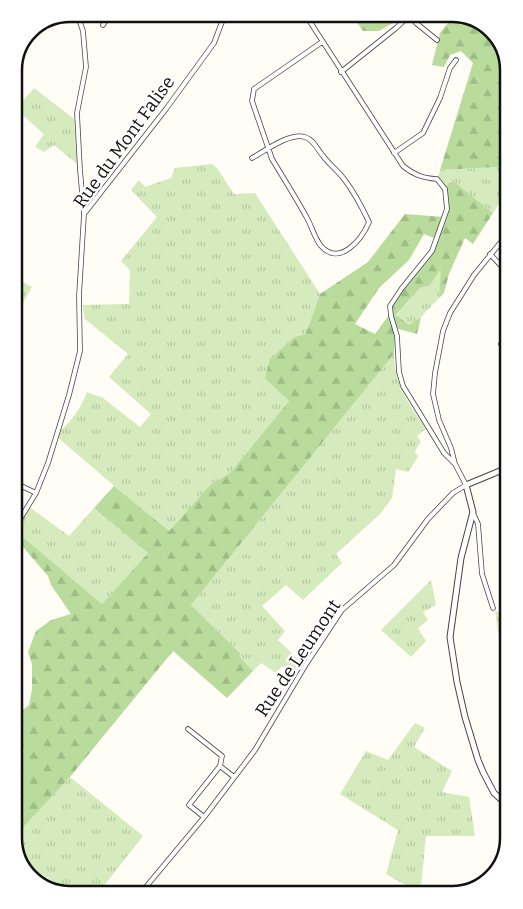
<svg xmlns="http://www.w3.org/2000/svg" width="523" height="909" font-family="Bitter,serif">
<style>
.grass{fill:url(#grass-tufts)}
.forest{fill:url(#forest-firs);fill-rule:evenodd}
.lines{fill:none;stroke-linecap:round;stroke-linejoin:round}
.minor-casing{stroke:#444;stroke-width:5.5}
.tertiary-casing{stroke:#444;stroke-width:7}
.minor{stroke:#fff;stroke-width:4}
.tertiary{stroke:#fff;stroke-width:5}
.labels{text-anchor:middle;stroke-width:5;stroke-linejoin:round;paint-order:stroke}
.street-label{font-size:18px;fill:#111;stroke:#fff}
.rim{fill:none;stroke:#111;stroke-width:2.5}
</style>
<defs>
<pattern id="grass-tufts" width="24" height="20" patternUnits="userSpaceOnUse" patternTransform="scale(1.25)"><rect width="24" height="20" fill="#d5ebbd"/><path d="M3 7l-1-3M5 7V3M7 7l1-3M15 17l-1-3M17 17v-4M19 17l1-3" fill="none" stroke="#b6c8a1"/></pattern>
<pattern id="forest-firs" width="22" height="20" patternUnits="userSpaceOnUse" patternTransform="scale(1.25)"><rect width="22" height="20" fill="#b9dc9c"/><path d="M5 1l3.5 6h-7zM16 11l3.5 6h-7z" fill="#9ebc85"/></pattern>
</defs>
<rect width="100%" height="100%" fill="#fffdf5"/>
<path class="grass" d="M34,88L74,119L77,164L54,145L44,152L35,147L44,134L16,109Z
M212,164L217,168L234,194L255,193L320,294L306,335L266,378L289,401L230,473L211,484L168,532L56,436C60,429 65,427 70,421C78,412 83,402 87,392L103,398L140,427L151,414L109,377L128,354L85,319L82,305L129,304L130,270L121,261L157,217L131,190L139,180L145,187L171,178L175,168Z
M498,167L504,170L505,194L493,213L453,182L444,187L437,179L440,170Z
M442,267L439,298L421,317L409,326L396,316L420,288Z
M21,281L32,287L16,316L15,290Z
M394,354C395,387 408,402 426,429L417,436L421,442L415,451L418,457L408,472L396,469L392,498L380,514L336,554L342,563L303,600L286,585L262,606L285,631L278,640L303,664L295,675L282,666L276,673L261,663L253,671L239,656L241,654L191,605Z
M28,506L69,536L94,508L148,553L102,604L17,532V524Z
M431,580L436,605L423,612L428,620L418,628L426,641L411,657L381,630Z
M495,610L508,618V637L500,645Z
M415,723L425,728L414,747L452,771L442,792L469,797L475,836H426L421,886L409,887L386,874L398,830L340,794L366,751L388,760Z
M70,777L143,836L99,892L101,895H70L47,877L45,881L39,886L19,863V832Z"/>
<path class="forest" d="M351,14H397L400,19L379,31H363Z
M455,14L484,23L504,46V170L498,167L440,170L473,63L461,51L450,55L444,67L432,65L440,33Z
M453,181L493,213L473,244L465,238L449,274L444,293L439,298L441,268L430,285L420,288L396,315L409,325L421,317L417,334L395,328L394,354L191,605L241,654L239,656L253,671L227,698L173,651L70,777L19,832L18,714L29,705L32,689V664L28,652L36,631L51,620L71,614L51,585L48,576L17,540V532L102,604L148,553L94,508L114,486L169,531L211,484L230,473L289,401L265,378L270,359L295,337L306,334L320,294L368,262L405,214L444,217L447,209L444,187ZM424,234L436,239L432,251L392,301L391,312L375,334L355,324L379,288L409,260Z"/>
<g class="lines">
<g class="minor-casing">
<path id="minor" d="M77,14L83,31L86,67L77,113L80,170L84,214
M305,14L403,166C414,175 423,178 437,179L445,189L447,209L432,251L402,288L390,306L391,316L397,336L399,372L403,386L444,453L455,464
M410,15L416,23L437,40
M103,25L110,14
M341,72L396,28L411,14
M394,153L423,133L440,98L450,68L456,60
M252,158C265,151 290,132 305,137C314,140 317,149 323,156C329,164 338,171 344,179C354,192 362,207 369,222C362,239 340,267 321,246C315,239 312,227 307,218C296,198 284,179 272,159L252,101L254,89L322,42
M490,254L505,270
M506,339L501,344L505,347L506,345
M17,484L36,493
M473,513L478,524L482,574L493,608
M17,524L36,493L48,463L69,395L80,351L79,296L84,214L166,109L214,43L225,14
M188,729L222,756L220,766
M506,804L509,797
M204,817L189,805L220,766L234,777
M140,894L205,816L255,750L305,666L342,610L394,565L428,519L453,493L466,485L455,464L451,448L439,420L433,394L435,373L443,331L450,313L474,275L505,237"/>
</g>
<g class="tertiary-casing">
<path id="tertiary" d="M505,853L506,804L494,793L483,772L478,760L465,717L457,682L450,637L461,558L473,512L466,485L507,468"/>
</g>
<use href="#minor" class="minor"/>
<use href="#tertiary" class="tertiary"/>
</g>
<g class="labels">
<g class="street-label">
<text transform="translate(124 142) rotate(-54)" y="6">Rue du Mont Falise</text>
<text transform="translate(298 658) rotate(-56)" y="6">Rue de Leumont</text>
</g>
</g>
<path d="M0 0H523V909H0ZM70 22H452A48 48 0 0 1 500 70V838A48 48 0 0 1 452 886H70A48 48 0 0 1 22 838V70A48 48 0 0 1 70 22Z" fill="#fff" fill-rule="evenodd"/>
<path class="rim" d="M70 22H452A48 48 0 0 1 500 70V838A48 48 0 0 1 452 886H70A48 48 0 0 1 22 838V70A48 48 0 0 1 70 22Z"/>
</svg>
